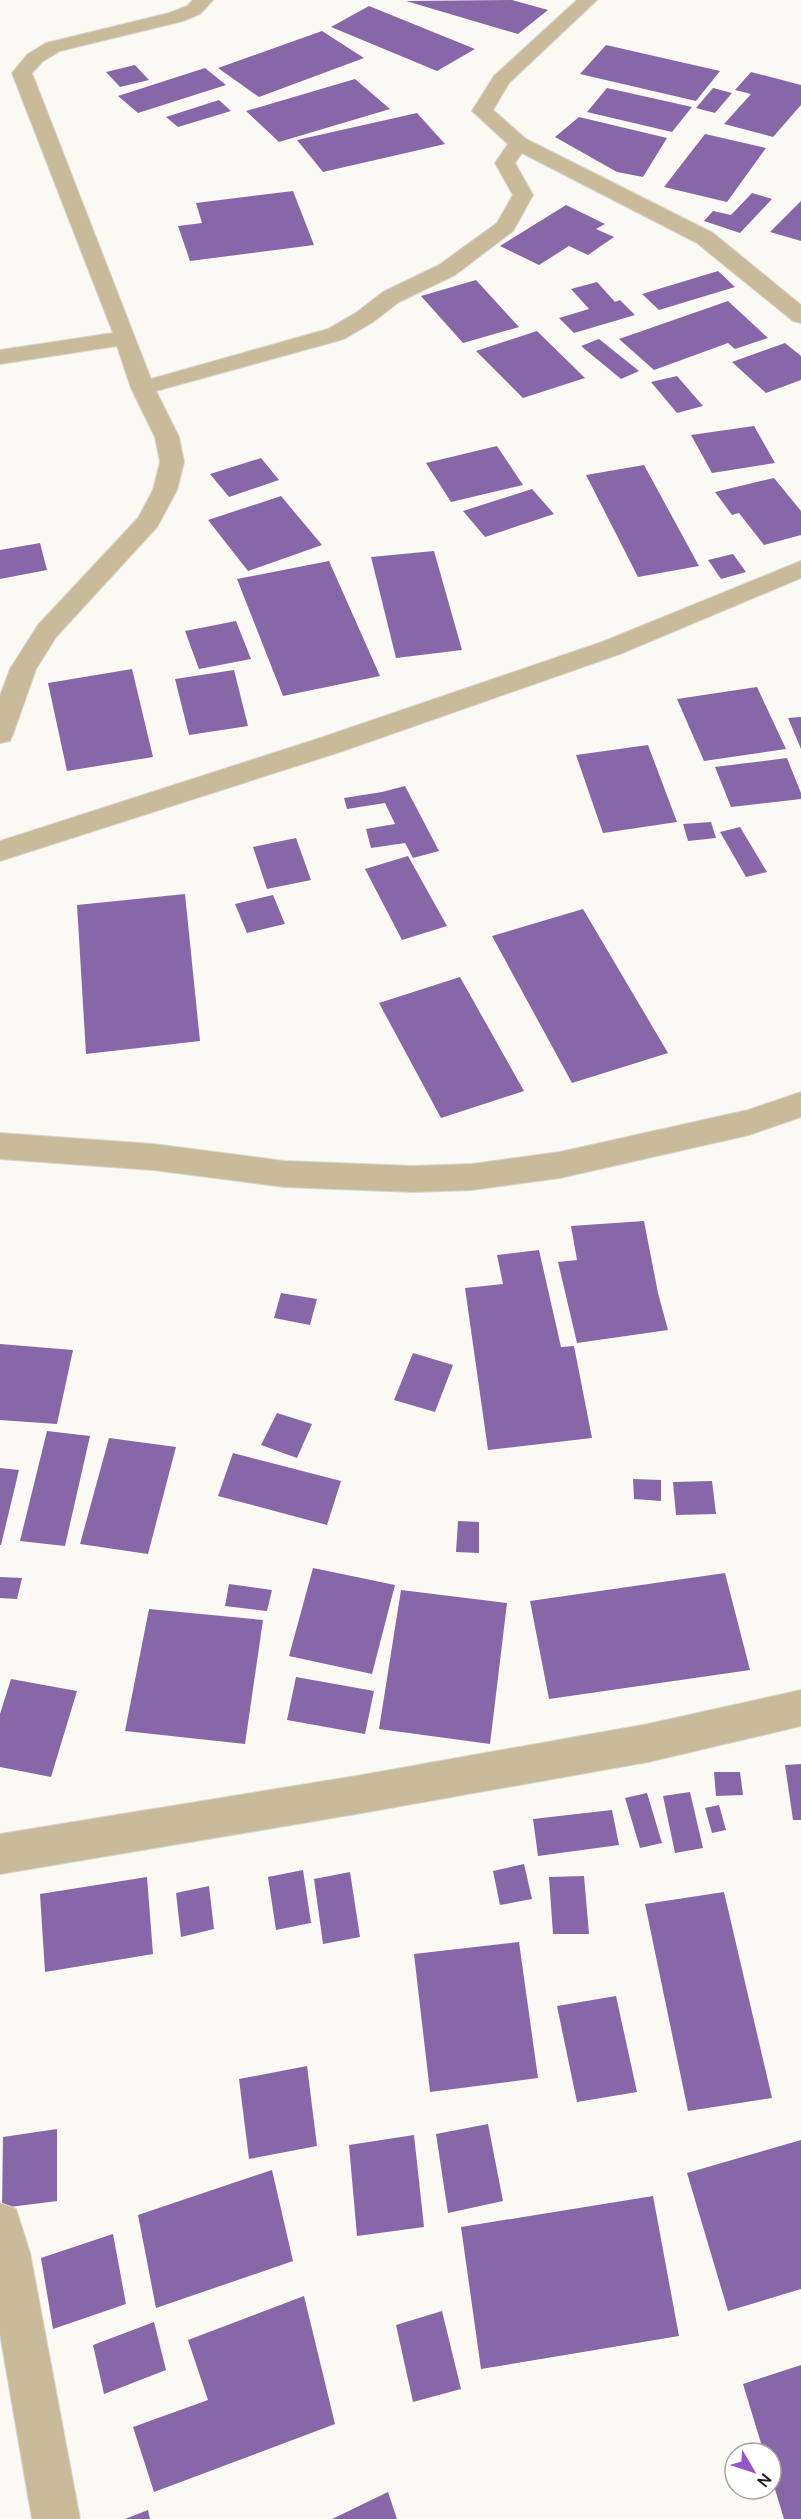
<svg xmlns="http://www.w3.org/2000/svg" width="801" height="2519" font-family="Manrope,sans-serif">
<style>
.building{fill:#8867a9}
.lines{fill:none;stroke-linecap:round;stroke-linejoin:round}
.minor-casing{stroke:#d8d6d1;stroke-width:2}
.minor{fill:#c9bb9a;fill-rule:evenodd}
</style>
<rect width="100%" height="100%" fill="#fbf9f4"/>
<path class="building" d="M512,0L548,10L518,34L406,1Z
M369,6L475,49L437,71L331,27Z
M322,31L364,58L259,97L218,68Z
M606,45L720,71L696,101L580,74Z
M135,65L149,80L120,87L106,72Z
M205,68L226,85L138,113L118,96Z
M751,72L801,85V105L773,137L724,124L751,94L735,90Z
M355,79L390,109L279,142L246,111Z
M607,88L692,107L672,132L587,112Z
M713,88L732,93L715,113L696,108Z
M219,100L231,111L178,127L166,117Z
M417,113L445,144L323,172L297,140Z
M579,117L667,138L643,177L617,172L555,137Z
M705,134L766,148L727,202L664,187Z
M293,191L314,245L190,261L178,226L202,223L196,203Z
M752,193L772,199L740,233L704,221L713,211L731,215Z
M801,201V241L770,232Z
M566,205L605,224L596,229L614,237L588,255L569,246L539,265L500,246Z
M718,271L735,287L659,310L642,294Z
M476,280L519,327L463,343L421,296Z
M597,282L615,302L620,300L635,315L574,333L559,318L589,309L571,289Z
M728,301L768,338L735,349L728,343L654,370L619,339Z
M537,331L585,378L523,398L476,351Z
M599,339L639,371L621,379L581,346Z
M785,343L801,356V380L766,393L732,362Z
M677,376L703,406L677,413L651,382Z
M754,426L775,463L712,473L691,435Z
M497,446L523,485L451,502L426,463Z
M261,458L279,480L229,497L210,474Z
M644,465L699,566L638,577L586,475Z
M774,478L801,511V535L764,545L739,513L732,515L715,492Z
M532,489L554,514L485,537L463,511Z
M281,496L322,545L248,571L208,520Z
M40,543L47,570L0,579V550Z
M434,551L462,650L396,658L371,557Z
M733,554L746,572L721,579L708,560Z
M329,561L380,676L283,696L237,579Z
M236,621L251,659L199,669L185,631Z
M132,669L153,757L67,771L48,683Z
M234,670L248,726L189,735L175,679Z
M757,687L786,749L704,761L677,699Z
M801,717V749L788,718Z
M648,745L677,822L603,833L576,755Z
M787,758L801,793V799L731,807L715,767Z
M405,786L439,851L413,858L405,843L371,848L366,829L395,824L385,803L347,809L344,798L382,792Z
M711,822L716,838L688,841L683,824Z
M740,827L767,872L746,877L720,832Z
M296,838L311,880L267,889L253,847Z
M408,856L447,926L402,940L365,869Z
M185,894L200,1041L86,1054L77,905Z
M273,895L285,924L247,933L235,904Z
M583,909L668,1053L572,1083L492,936Z
M460,977L524,1091L441,1118L379,1003Z
M644,1221L658,1293L668,1330L577,1343L558,1262L577,1260L571,1226Z
M539,1250L561,1347L574,1346L592,1438L488,1450L465,1288L503,1284L497,1255Z
M281,1293L317,1299L310,1325L274,1318Z
M0,1344L73,1350L57,1424L0,1420Z
M413,1353L453,1365L435,1412L394,1400Z
M277,1413L312,1424L297,1458L261,1445Z
M47,1431L90,1436L65,1546L20,1541Z
M109,1438L176,1447L148,1554L80,1544Z
M233,1453L341,1481L327,1525L218,1496Z
M0,1468L19,1470L1,1545H0Z
M633,1479L661,1480V1501L634,1499Z
M712,1481L716,1514L676,1515L673,1482Z
M458,1521L479,1522V1553L456,1552Z
M313,1568L395,1585L372,1674L289,1656Z
M725,1573L750,1670L549,1699L530,1601Z
M0,1577L22,1578L17,1599L0,1598Z
M229,1584L272,1590L267,1611L225,1606Z
M401,1590L507,1603L490,1744L379,1729Z
M149,1609L263,1620L245,1744L125,1731Z
M296,1677L374,1691L365,1734L287,1720Z
M11,1679L77,1691L51,1777L0,1767V1714Z
M801,1764V1820H793L785,1765Z
M714,1772H740L743,1795L716,1796Z
M690,1792L703,1848L675,1853L663,1796Z
M647,1793L662,1843L640,1848L625,1798Z
M719,1805L726,1830L712,1833L705,1808Z
M612,1810L619,1845L538,1856L533,1819Z
M524,1864L532,1899L500,1905L493,1871Z
M303,1870L311,1923L276,1930L268,1877Z
M350,1872L360,1937L323,1944L314,1879Z
M584,1876L589,1934H553L549,1877Z
M147,1877L153,1954L45,1972L40,1894Z
M209,1886L214,1929L181,1937L176,1893Z
M724,1892L772,2098L688,2111L645,1904Z
M519,1942L538,2078L430,2092L414,1954Z
M616,1996L637,2092L577,2102L557,2006Z
M307,2066L317,2146L249,2159L239,2079Z
M488,2124L503,2201L448,2213L436,2134Z
M57,2129V2201L2,2208L3,2137Z
M414,2135L424,2227L357,2236L349,2145Z
M801,2140V2289L728,2311L687,2173Z
M272,2170L293,2261L156,2308L138,2215Z
M653,2196L679,2336L481,2369L461,2227Z
M113,2234L126,2304L53,2329L41,2258Z
M304,2296L335,2424L154,2492L133,2427L208,2400L188,2340Z
M442,2311L461,2389L413,2402L396,2325Z
M154,2322L166,2370L104,2394L93,2345Z
M801,2365V2519H784L771,2476V2453H764L743,2384Z
M388,2492L397,2519H332Z
M148,2510L150,2519H125Z"/>
<g class="lines">
<g class="minor-casing">
<path id="minor" d="M193,0H213L200,14L183,21L60,51L42,62L32,73L151,379L328,329L357,312L383,292L439,265L497,223L513,195L495,163L508,144L472,111L494,76L577,0H597L509,83L493,110L526,139L713,233L801,305V323L793,321L697,243L522,153L515,163L533,195L513,231L455,275L399,302L373,322L344,339L156,391L179,437L184,462L177,490L157,527L56,637L36,669L13,734L10,741L0,743V696L10,669L38,625L138,518L153,490L160,462L155,437L131,388L117,346L0,364V350L113,333L12,73L28,54L46,43L169,13L187,6Z
M801,561V578L620,654L340,752L0,861V841L320,738L602,642Z
M801,1092V1117L749,1135L560,1178L472,1190L413,1192L284,1187L153,1170L0,1159V1133L153,1144L284,1161L413,1166L472,1164L560,1152L748,1110Z
M801,1690V1726L648,1762L362,1813L0,1874V1834L362,1775L648,1724Z
M0,2203L16,2209L30,2253L80,2519H32L0,2334Z"/>
</g>
<use href="#minor" class="minor"/>
</g>
<g transform="translate(753 2471) rotate(129)"><circle r="28" fill="#ffffff" stroke="#a5a5a4" stroke-width="1.5"/>
<path d="M0-4.5L10 22L0 15L-10 22Z" fill="#9556cb"/>
<text y="-9" font-size="16" font-weight="bold" text-anchor="middle" fill="#1e1d1b">N</text>
</g>
</svg>
